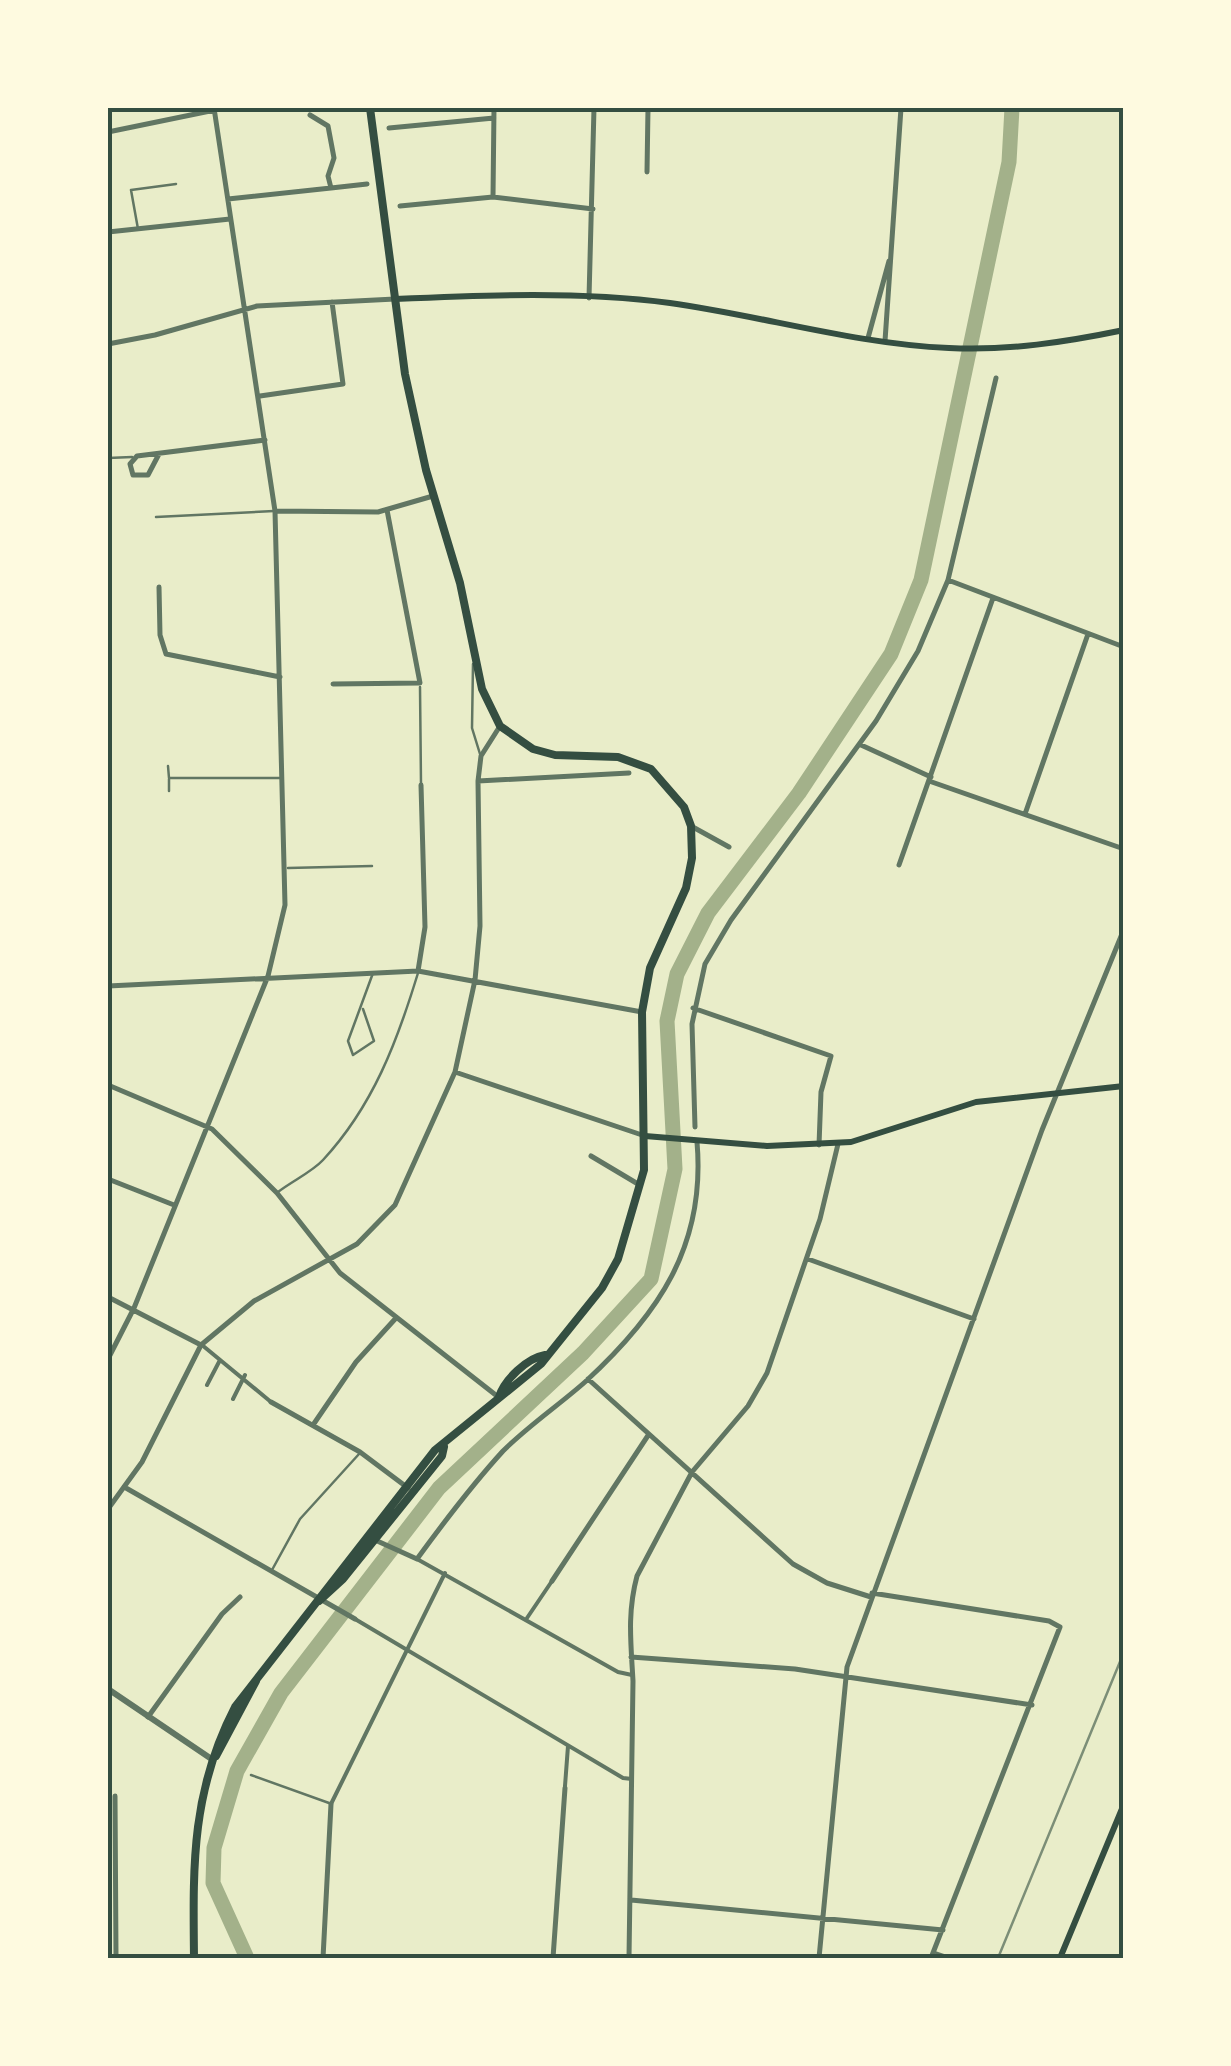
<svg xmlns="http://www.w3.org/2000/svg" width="1231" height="2066" font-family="'Noto Serif',serif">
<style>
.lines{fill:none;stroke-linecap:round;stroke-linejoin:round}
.river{stroke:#a3b18a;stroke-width:15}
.service{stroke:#617663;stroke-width:2.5}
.pedestrian{stroke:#617663;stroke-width:4}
.minor{stroke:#617663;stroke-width:5}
.tertiary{stroke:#617663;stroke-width:6}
.secondary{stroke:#344e41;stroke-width:6}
.primary{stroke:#344e41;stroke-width:8}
.rail{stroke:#7c8e77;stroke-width:2.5}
.neatline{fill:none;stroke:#344e41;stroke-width:4}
</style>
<rect width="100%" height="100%" fill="#e9edc9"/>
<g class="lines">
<path class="river" d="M247,1958L213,1883L214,1848L237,1771L281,1693L439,1488L583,1353L651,1279L675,1169L667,1021L677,974L708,913L799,793L891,654L921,580L1009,162L1012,108"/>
<path class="service" d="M138,229L131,190L176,184
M108,458L132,457
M156,517L274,511
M473,664L472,728L480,754
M420,687L421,784
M168,766L169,778H282
M169,791V779
M288,868L372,866
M363,1009L374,1041L353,1055L348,1041L373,973
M278,1192C292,1181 312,1172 323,1160C373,1106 397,1042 418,973
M272,1570L300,1519L359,1454
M251,1775L329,1803
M934,1952L952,1958"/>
<path class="pedestrian" d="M202,1345L271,1402
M207,1385L220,1360
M233,1399L245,1375
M417,1559L618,1672L632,1675
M527,1618L552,1581
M355,1619L623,1778L632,1779
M565,1786L568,1746
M331,1804L445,1573"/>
<path class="minor" d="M389,128L494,118
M108,132L215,110
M647,172L648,108
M331,188L367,184
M493,197L494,108
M228,199L331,188L328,176L334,158L328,126L310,115
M400,206L493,197L593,209
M108,232L230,219
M589,298L594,108
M868,338L889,261
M885,341L901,108
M108,344L155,335L257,306L395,299
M260,396L343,384L332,302
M159,454L148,475H133L130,464L137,456L265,440
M275,511L378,512L433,496
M948,580L1124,647
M159,587L160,635L166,654L280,677
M333,684L420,683L387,510
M861,745L931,777
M478,781L629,773
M929,781L1124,849
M1025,814L1088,634
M691,826L729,847
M899,865L993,598
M418,971L425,927L421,785
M108,986L418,971L642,1012
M693,1008L831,1056L821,1092L819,1145
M455,1072L645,1136
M108,1085L212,1129L277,1193L340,1273L497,1396
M695,1127L692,1024L705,964L731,920L876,721L918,651L948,580L996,378
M591,1156L638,1184
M108,1179L174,1205
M808,1259L974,1319
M108,1297L201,1345
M108,1359L134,1308L268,976L285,905L275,511L214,108
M588,1379L793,1564L827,1583L871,1597
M271,1402L360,1452L408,1488
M313,1425L356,1362L396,1318
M126,1488L355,1619
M108,1509L142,1462L201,1345L254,1301L357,1244L395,1205L455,1072L475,980L480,926L478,781L481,756L500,726
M375,1540L417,1559C444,1522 472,1485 503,1451C528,1426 559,1405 585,1382C658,1315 706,1246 697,1142
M552,1581L649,1434
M872,1593L1049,1621L1060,1627L931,1958
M631,1657L795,1669L1032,1705
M148,1717L222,1614L240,1597
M115,1796L116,1957
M631,1900L943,1930
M108,1957L179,1958
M323,1958L331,1804
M553,1958L565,1788
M629,1958L633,1681C631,1644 627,1613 637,1576L692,1472L748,1406L767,1373L820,1219L838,1144
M819,1958L847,1667L1042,1130L1124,929"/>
<path class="tertiary" d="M108,1689L213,1760"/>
<path class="secondary" d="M395,299C485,295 581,291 670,303C763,316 855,344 949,348C1008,351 1066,342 1124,330
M645,1136L767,1146L851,1142L976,1102L1124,1086
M1060,1958L1124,1804"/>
<path class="primary" d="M499,1397C504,1380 527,1358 545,1355
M319,1601L343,1579L442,1456L444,1447
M216,1756L256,1681
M194,1958C193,1866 191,1792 235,1707L435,1450L541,1364L602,1288L618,1259L644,1170L642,1012L650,968L686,888L692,858L691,826L684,807L651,769L618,757L555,755L533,749L500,726L482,689L460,583L426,470L405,374L370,108"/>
<path class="rail" d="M998,1958L1124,1652"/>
</g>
<rect width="1231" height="2066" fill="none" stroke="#fefae0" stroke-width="220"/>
<rect x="110" y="110" width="1011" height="1846" class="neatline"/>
</svg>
